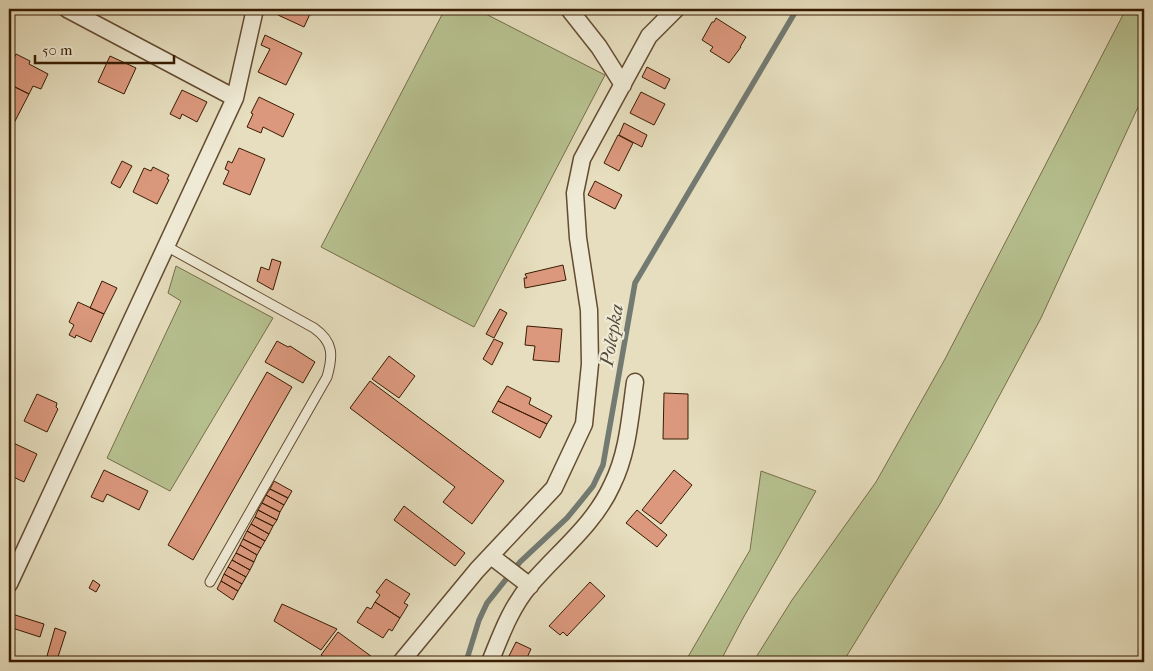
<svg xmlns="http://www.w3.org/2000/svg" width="1153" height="671" font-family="'IM FELL French Canon',serif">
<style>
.green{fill:#b7c190;stroke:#786e49}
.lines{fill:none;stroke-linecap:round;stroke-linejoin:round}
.stream{stroke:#737a72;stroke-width:5.5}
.building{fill:#db987d;stroke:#391c02}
.service-casing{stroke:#644c31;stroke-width:11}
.minor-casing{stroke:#644c31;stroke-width:19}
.service{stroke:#efead5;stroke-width:9}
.minor{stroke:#efead5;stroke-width:16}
.labels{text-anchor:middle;stroke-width:4.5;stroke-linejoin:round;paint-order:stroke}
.water-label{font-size:19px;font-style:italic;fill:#564b3a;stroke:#efead5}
</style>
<rect width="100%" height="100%" fill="#e6debe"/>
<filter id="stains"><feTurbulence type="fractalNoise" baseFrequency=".004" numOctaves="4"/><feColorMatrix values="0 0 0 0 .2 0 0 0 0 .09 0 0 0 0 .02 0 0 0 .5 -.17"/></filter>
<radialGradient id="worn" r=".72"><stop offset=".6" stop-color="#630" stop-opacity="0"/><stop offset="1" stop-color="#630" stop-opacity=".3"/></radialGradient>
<path class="green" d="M445,9H476L605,75L474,327L321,247Z
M1126,9H1144V94L1041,318L974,443L940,504L843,662H753L792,600L876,482L945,359Z
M176,266L273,318L170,491L107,458L181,301L168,293Z
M761,471L816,491L742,620L720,662H685L750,550Z"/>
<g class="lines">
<path class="stream" d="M466,662L479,620L487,603L520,562L567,518L581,501L593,486L603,465L635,283L797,9"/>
</g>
<path class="building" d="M280,9H315L312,15L310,14L304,27L278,15Z
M716,18L746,37L740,47H741L729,63L710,51L713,47L702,40L712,22H714Z
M265,35L302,53L286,85L258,72L270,49L261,45Z
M16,54L30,61L29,64L48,74L41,89L33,86L29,94L9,84V69Z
M110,56L136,68L124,94L98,82Z
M647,67L670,79L665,89L642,77Z
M9,84L29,94L14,123L9,121Z
M182,90L207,102L197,122L182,114L180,119L170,114Z
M641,92L665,104L654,125L630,113Z
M259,97L294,114L283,137L263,127L261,133L247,127L253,114L251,113Z
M624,123L647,135L642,147L619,135Z
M618,135L633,143L619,171L604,163Z
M239,148L265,159L250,195L223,184L229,171L225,169L228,161L232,163Z
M122,161L132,166L120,188L111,183Z
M153,167L169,175L167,179L169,180L157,204L133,192L144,168L151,171Z
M595,181L622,195L615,209L588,195Z
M272,259L281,262L273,290L257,281L261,267L269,270Z
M563,265L566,280L525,288L524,278H527L525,274Z
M102,281L117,288L104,314L90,308Z
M78,302L104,314L91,342L76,335L75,338L69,335L74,325L69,322Z
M500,309L507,313L494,338L486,334Z
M527,326L562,329L559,362L533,360L535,346L525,345Z
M494,339L503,343L492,365L483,359Z
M277,341L288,347L290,346L315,362L303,383L265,362Z
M389,356L415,376L399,398L372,379Z
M267,372L292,387L193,560L168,545Z
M370,381L504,481L472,524L443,502L455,487L350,408Z
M507,386L531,398L529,404L552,416L547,424L498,401Z
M664,393L688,394V439H663Z
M37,394L57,403L56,407L58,409L47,432L24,421Z
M498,401L547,424L540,438L492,412Z
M9,441L37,454L24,482L9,475Z
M104,470L148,491L139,510L107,494L103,502L91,497Z
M674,470L692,485L661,524L642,510Z
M274,481L292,491L288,498L270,489Z
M270,489L288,498L284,505L266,495Z
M266,495L284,505L280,512L262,503Z
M262,503L280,512L277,520L258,510Z
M404,506L465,553L455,566L394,520Z
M258,510L277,520L273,526L255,517Z
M637,510L667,535L657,547L626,523Z
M255,517L273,526L269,534L251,524Z
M251,524L269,534L265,541L247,531Z
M247,531L265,541L261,548L243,539Z
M243,539L261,548L257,555L240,545Z
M240,545L257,555L254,562L236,553Z
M236,553L254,562L250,570L232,560Z
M232,560L250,570L246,577L228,567Z
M228,567L246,577L242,584L224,574Z
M224,574L242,584L238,591L221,581Z
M386,579L410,594L404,603L408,605L400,618L375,602L380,595L376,592Z
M93,580L100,585L96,592L89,588Z
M221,581L238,591L233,600L217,589Z
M590,582L605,596L567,636L563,632L560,635L549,626Z
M375,602L400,618L392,631L389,629L383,638L357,622L367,607L371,609Z
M282,604L337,629L321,650L274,621Z
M12,614L44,624L40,637L9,627Z
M55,628L66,632L57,660L47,656Z
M338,632L379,662H332L321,655Z
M516,642L531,649L525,662H506Z"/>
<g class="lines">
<g class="service-casing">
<path id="service" d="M166,246L314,328C334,342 333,356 327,377L210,582"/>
</g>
<g class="minor-casing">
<path id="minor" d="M67,9L235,98
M569,9L599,47L623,85
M491,556L530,586
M9,584L235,98L255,9
M401,662L477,570L554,488L584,424L590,364L589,310L578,238L575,193L582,159L649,36L676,9
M490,662C501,635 511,607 530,585C558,552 594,525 612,485C628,453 630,417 635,382"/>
</g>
<use href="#service" class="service"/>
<use href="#minor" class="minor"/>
</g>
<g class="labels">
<g class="water-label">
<text transform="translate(611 335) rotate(-80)" y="7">Polepka</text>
</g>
</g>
<rect width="1153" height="671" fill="none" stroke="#e6debe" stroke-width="30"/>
<rect x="10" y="10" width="1133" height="651" fill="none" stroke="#391c02" stroke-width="2.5"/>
<rect x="15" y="15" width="1123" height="641" fill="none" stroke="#391c02"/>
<path d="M35 55v8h139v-8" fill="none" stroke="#391c02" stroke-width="2.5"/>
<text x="42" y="55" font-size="15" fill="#391c02" stroke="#efead5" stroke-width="4" paint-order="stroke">50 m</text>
<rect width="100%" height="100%" filter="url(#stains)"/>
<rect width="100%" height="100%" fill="url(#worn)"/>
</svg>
